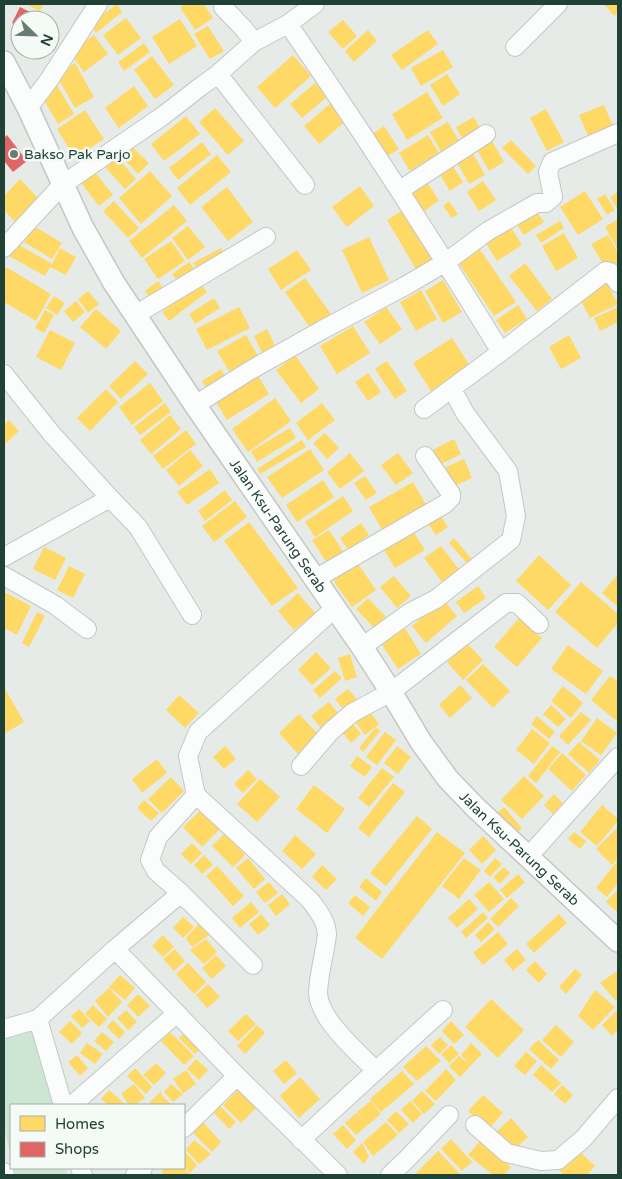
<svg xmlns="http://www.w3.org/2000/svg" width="622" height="1179" font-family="'Varela Round',sans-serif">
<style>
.green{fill:#cde6d3}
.homes{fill:#ffd966}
.shops{fill:#e06666}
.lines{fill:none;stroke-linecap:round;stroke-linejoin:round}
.minor-casing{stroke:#c3c8c5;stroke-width:20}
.tertiary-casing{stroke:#c3c8c5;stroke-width:24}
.minor{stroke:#fbfcfc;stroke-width:18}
.tertiary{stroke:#fbfcfc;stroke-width:21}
.poi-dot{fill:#657d74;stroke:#f4faf6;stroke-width:2}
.labels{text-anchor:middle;stroke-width:5;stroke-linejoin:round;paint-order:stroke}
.poi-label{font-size:14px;fill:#204236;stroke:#f4faf6;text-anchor:start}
.street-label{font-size:14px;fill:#204236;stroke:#f4faf6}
</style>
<rect width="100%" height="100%" fill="#e6ebe8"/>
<path class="green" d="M38,1027L56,1105H11V1157L4,1127V1037Z
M14,1168H66L67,1175H16Z"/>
<path class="homes" d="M25,4H43L40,11Z
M117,4L122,12L96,33L90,24Z
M186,4H204L213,18L195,30L180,7Z
M604,4H618V12L614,16Z
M126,18L141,38L118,55L103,35Z
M180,19L197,46L169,64L152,37Z
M343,20L357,36L343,49L328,32Z
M208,26L224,51L210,59L194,34Z
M368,30L377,41L354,62L345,51Z
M428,30L438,44L402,70L391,55Z
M94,35L108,54L84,72L70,53Z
M144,43L150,52L124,71L118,62Z
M443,50L453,67L421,86L411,68Z
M293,55L311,76L275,108L257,87Z
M152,56L174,85L155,99L134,70Z
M75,63L94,97L75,108L56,75Z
M447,74L460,94L443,106L430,85Z
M315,83L327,97L302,118L290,104Z
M57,85L74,114L58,124L41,95Z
M134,86L148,106L119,128L105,108Z
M427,92L443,118L407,140L392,114Z
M331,103L346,121L319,144L304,126Z
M604,105L613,126L588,136L579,115Z
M215,108L244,141L228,155L199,122Z
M546,109L564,142L547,151L530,118Z
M85,110L104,139L75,158L57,129Z
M186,116L200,134L164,161L151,144Z
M474,117L482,132L464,142L456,127Z
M448,122L462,146L444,157L430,132Z
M384,126L399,149L386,157L371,135Z
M428,135L439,153L410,171L399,153Z
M491,139L504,162L489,171L476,148Z
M511,140L536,166L528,174L502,148Z
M202,142L211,154L178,180L169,168Z
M129,144L149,163L138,174L119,154Z
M471,150L485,175L469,184L455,159Z
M217,155L231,172L190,205L177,188Z
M116,156L136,179L125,189L104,166Z
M449,160L463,182L450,191L436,168Z
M150,171L172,196L141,224L119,198Z
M95,172L113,195L99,206L81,183Z
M424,178L439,200L422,213L407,190Z
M20,179L40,200L16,223L4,210V196Z
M483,181L496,200L479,211L467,192Z
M360,186L374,206L347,227L332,207Z
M227,187L253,222L228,241L201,207Z
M585,191L603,219L578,235L560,207Z
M618,192V210L610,197Z
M605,194L615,210L607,215L597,199Z
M114,201L139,228L128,238L103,211Z
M449,201L458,214L452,218L443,206Z
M174,205L187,221L142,258L129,241Z
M405,209L434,258L416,269L387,220Z
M537,212L544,222L524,235L517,225Z
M618,219V250L605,227Z
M507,221L522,245L497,261L482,237Z
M560,221L564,228L541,243L536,235Z
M34,226L62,243L52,259L24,242Z
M188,226L205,247L188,260L172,238Z
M564,233L578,258L556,271L542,246Z
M608,235L618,253V262L606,269L591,244Z
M369,237L389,280L362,293L342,250Z
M171,241L185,261L158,279L144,259Z
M14,242L52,264L60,248L76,257L66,275L50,267L45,276L7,255Z
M477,245L516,302L494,316L456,259Z
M221,248L226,257L199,273L193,263Z
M297,250L311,270L281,290L268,269Z
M189,262L194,268L177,281L172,274Z
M525,263L552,299L537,311L509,276Z
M6,267L51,294L36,321L4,302V271Z
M305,278L331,314L311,329L285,292Z
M443,280L462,312L443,323L425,291Z
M605,280L618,304L590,318L578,295Z
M158,281L164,289L151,299L145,291Z
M200,283L207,292L169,321L162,312Z
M421,290L437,319L416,331L400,302Z
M88,291L99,304L88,313L78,299Z
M54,296L65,303L57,315L46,308Z
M214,298L220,308L195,324L189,314Z
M76,301L85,312L73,322L64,311Z
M518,305L527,319L505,333L496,320Z
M239,307L250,328L207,350L196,329Z
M386,307L402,329L380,344L364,322Z
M618,307V322L600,331L594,318Z
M96,309L121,331L106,349L80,327Z
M45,310L54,315L44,333L35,328Z
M353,326L370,353L337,374L320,346Z
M267,329L277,350L264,357L254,336Z
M50,330L75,343L61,370L36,357Z
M246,335L260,359L232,376L217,351Z
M569,335L581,358L561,369L549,347Z
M452,338L470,366L431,391L413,363Z
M295,355L319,389L301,403L276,370Z
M135,361L148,374L121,399L109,386Z
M387,361L407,391L395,399L375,369Z
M221,369L226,378L208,390L202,381Z
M256,372L269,394L227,420L214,399Z
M368,373L381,392L368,401L355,382Z
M150,383L163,401L132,425L119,407Z
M106,389L118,402L90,431L77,418Z
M275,398L291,421L248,452L232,429Z
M165,403L171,412L140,435L134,427Z
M322,403L335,420L308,440L296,423Z
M170,415L181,429L151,454L140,440Z
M9,420L19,431L4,445V425Z
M290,428L296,438L257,462L251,451Z
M186,430L196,444L163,469L153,456Z
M325,433L339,448L327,459L313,443Z
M454,439L461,454L438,466L431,451Z
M302,440L306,447L260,474L257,469Z
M310,449L324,470L282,498L267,477Z
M190,450L203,466L179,486L166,470Z
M350,453L364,471L340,489L327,472Z
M398,453L413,473L396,485L381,465Z
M464,459L472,478L452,487L444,468Z
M210,469L219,483L187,505L177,492Z
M365,476L377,493L366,500L354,483Z
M323,480L334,497L297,522L286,505Z
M413,482L428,508L384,533L369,507Z
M225,490L232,500L205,521L198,511Z
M343,496L353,511L315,537L305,522Z
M235,501L247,517L214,542L202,526Z
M437,511L448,527L436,535L425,520Z
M249,522L298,588L272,606L224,541Z
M361,523L369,535L348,550L340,538Z
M410,527L425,550L395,568L381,545Z
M329,530L345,554L328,565L312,540Z
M454,538L476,564L471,568L449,543Z
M441,546L462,573L445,586L424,558Z
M44,547L66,558L55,580L33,569Z
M539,555L571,585L548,610L516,581Z
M354,558L376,590L352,607L330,576Z
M69,566L85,574L73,598L57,590Z
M618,574V607L602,593Z
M394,576L411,596L397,608L380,587Z
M581,582L618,614V623L597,648L555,612Z
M478,586L486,598L464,613L456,602Z
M4,592L31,606L17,635L4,628Z
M298,593L315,613L294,630L278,611Z
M368,598L386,617L374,628L356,609Z
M443,599L457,616L426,643L412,626Z
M37,612L45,616L29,647L22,643Z
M519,618L542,638L517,667L494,647Z
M403,625L421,654L398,669L379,640Z
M467,643L483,660L463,680L447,662Z
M568,645L603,671L586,694L551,669Z
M316,652L331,668L312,685L298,670Z
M350,654L357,677L345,681L338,658Z
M483,664L510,691L493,708L466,680Z
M335,671L342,678L320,698L313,690Z
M610,676L618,682V722L591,700Z
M460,685L472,698L450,718L439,705Z
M563,686L583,703L571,718L551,701Z
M4,687L24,722L4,734Z
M348,689L360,703L347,714L335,699Z
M179,695L199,713L185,728L166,710Z
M329,702L341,717L323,731L311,716Z
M551,705L566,719L558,727L543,714Z
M367,708L379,724L365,735L353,719Z
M581,712L591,720L568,745L559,736Z
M299,714L320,736L299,755L279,733Z
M537,716L555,732L549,739L531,724Z
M348,718L361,734L351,743L338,727Z
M597,718L617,733L601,755L581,741Z
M376,727L380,731L363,752L359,748Z
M532,729L550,743L534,764L516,750Z
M385,732L396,740L377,765L366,757Z
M579,742L600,760L589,773L568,754Z
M225,746L236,759L224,769L213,757Z
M397,746L411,757L398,774L384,763Z
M552,746L560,752L536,783L528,776Z
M562,753L586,775L572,791L548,769Z
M357,756L372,767L365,777L350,766Z
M157,759L167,773L142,793L132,779Z
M382,768L394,777L369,807L358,798Z
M248,770L257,779L243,793L234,784Z
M524,776L544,796L522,819L501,800Z
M171,777L184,791L162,813L148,799Z
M260,779L280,797L257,822L237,804Z
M393,783L405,792L369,837L358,828Z
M314,785L345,809L327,833L296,809Z
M554,794L563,803L553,814L544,805Z
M144,800L159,813L151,821L137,808Z
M602,805L618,819V821L597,846L580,832Z
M504,807L522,828L513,836L495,815Z
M203,808L222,827L202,847L183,827Z
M417,816L432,829L386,886L370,873Z
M618,827V858L612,865L596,849Z
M437,832L465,853L382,959L355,938Z
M574,832L586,841L580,849L568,839Z
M225,833L245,855L233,867L212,846Z
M295,835L316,854L302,869L282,851Z
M483,836L496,850L482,864L469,850Z
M192,843L202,853L191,864L181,854Z
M204,855L213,865L202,874L194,865Z
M248,858L265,879L254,889L236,868Z
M464,858L481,870L459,899L442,886Z
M495,858L502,864L490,877L484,871Z
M618,860V883L607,897L596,888Z
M322,865L337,879L326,890L312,877Z
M217,866L244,896L233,906L206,876Z
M504,867L510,873L500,884L493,877Z
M518,874L525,882L507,898L500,890Z
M366,878L382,892L376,901L359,887Z
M269,882L278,893L265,903L256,892Z
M489,882L504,899L489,912L474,895Z
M618,889V910L617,912L606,902Z
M282,894L290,904L276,916L268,905Z
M355,895L370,907L363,916L348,903Z
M511,898L519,906L498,927L490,919Z
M469,899L478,909L457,928L448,918Z
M251,902L259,912L240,928L232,918Z
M483,912L488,918L466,938L461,932Z
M261,914L270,925L258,935L249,924Z
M559,914L567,923L534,953L526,944Z
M183,917L194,927L183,938L173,928Z
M203,919L212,933L192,947L186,938Z
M488,922L495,929L481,942L475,935Z
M498,932L508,944L483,965L473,953Z
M163,935L174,947L163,957L152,946Z
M206,939L217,952L204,964L190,950Z
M175,949L185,961L174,971L163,959Z
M517,949L526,960L513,971L504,960Z
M216,955L226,966L212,979L202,968Z
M535,961L547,974L539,983L526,970Z
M188,963L206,982L194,994L176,974Z
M575,969L582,975L566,994L559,987Z
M617,971L618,973V999L616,1001L600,983Z
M120,975L135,988L125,1000L109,987Z
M208,984L220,997L207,1008L196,995Z
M109,988L122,1002L108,1017L95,1001Z
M595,990L615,1007L593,1030L578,1016Z
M138,994L150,1006L138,1017L127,1005Z
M491,999L524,1030L498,1058L465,1027Z
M93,1005L107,1019L99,1027L85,1014Z
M79,1009L90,1021L82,1028L71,1016Z
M618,1009V1029L612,1036L602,1025Z
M126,1010L137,1022L128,1030L117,1018Z
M246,1014L256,1024L238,1041L228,1031Z
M113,1020L125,1032L119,1039L107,1027Z
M70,1021L82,1033L72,1044L59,1032Z
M451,1021L464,1035L454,1044L442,1031Z
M257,1025L265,1033L245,1054L237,1046Z
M556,1025L574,1042L561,1057L542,1040Z
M102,1032L114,1042L106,1051L94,1041Z
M170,1032L194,1056L184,1065L161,1041Z
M185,1033L200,1049L195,1054L179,1038Z
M440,1037L448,1045L439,1054L431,1045Z
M538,1040L559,1060L551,1069L529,1049Z
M87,1043L103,1054L95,1064L80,1053Z
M471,1043L482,1054L460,1077L449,1066L459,1056L470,1064L461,1055Z
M451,1045L459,1054L449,1063L441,1054Z
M426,1046L441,1061L417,1081L403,1067Z
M526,1052L537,1061L525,1075L514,1066Z
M77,1055L88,1068L80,1076L68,1062Z
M196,1059L208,1070L199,1080L187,1069Z
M286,1060L297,1073L284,1084L273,1071Z
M156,1063L166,1073L154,1085L143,1075Z
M541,1065L561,1083L552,1092L533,1075Z
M135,1068L152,1087L146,1094L127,1076Z
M446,1069L456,1080L436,1101L425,1091Z
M186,1070L196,1084L183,1093L173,1079Z
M402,1071L414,1084L381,1112L370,1099Z
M300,1077L320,1099L299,1118L280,1096Z
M134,1084L145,1098L135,1105H129L121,1094Z
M171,1084L183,1094L173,1102L164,1092Z
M562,1085L573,1095L565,1104L554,1094Z
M109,1090L126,1105H108L101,1099Z
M238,1090L256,1108L241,1123L223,1105Z
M161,1091L162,1096L172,1105H151L149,1103Z
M422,1091L435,1104L424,1114L412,1101Z
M483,1095L503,1113L489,1129L468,1111Z
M371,1101L381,1114L356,1135L345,1123L356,1113L363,1120L357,1112Z
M410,1101L422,1114L413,1123L401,1110Z
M219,1105L236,1122L229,1129L213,1112Z
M396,1111L409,1124L399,1133L387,1120Z
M511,1118L528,1137L512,1152L495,1133Z
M200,1119L221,1142L212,1152L189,1129Z
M386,1122L398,1135L373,1156L363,1142Z
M343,1125L356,1140L347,1149L333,1134Z
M451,1139L472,1162L462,1171L441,1149Z
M194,1140L211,1154L199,1164L186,1150Z
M480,1141L511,1167L504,1175H493L468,1155Z
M362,1143L369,1156L364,1164L353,1152Z
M577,1149L595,1166L587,1175H564L558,1169Z
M184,1151L197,1165L190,1173L184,1166Z
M438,1151L461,1175H418L416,1173Z
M165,1168H183L191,1175H165L161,1172Z"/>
<path class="shops" d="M20,7L34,14L31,20H20V27L12,23Z
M7,135L27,161L13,172L4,161V138Z"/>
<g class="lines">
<g class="minor-casing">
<path id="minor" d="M223,7L244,29L254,42
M288,24C362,131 433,241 501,352
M515,47L558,4
M218,74L305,185
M28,108L49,80L98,4
M400,190L486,134
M4,248L62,185L164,115L200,87L218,74L254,42L288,24L315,4
M135,315L266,237
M4,374L51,433L110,498L138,527L192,615
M195,405L249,371L322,330L405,286L446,262L488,231L537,203H546L553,197L548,172L552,162L618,133
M424,409L501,352L606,271L610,272L618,283
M4,557L110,498
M4,576L55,605L87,629
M315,579L445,504L451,498V494L425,456
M362,647L409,613L436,599L511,540L516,516L508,471L465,413L452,389
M301,766L330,732L352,713L391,692L506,603H517L539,624
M196,795L310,900C318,911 326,920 327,934C325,953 319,972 318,992C318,1019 358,1052 376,1071
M528,857L618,757
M115,949L237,1076L338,1175
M253,965L181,893L156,871L150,860L158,837L196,795L188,756L198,732L335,608
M38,1019L63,1105
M4,1029L38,1019L115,949L181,893
M72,1105L176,1014
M475,1125L507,1153L541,1161L558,1160L583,1139L618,1098
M184,1128L237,1076
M301,1140C348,1096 395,1053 443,1010
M80,1168L83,1175
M4,1172L5,1175
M135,1175L143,1168
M390,1175L407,1159L449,1115"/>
</g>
<g class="tertiary-casing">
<g id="tertiary">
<path id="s1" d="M4,62L28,108L83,228L114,283L195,405L362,647L391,692L421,742L448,779L476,808L618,941"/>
</g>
</g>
<use href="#minor" class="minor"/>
<use href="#tertiary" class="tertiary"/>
</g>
<circle class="poi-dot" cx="14" cy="154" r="5"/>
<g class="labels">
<g class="poi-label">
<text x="24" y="159">Bakso Pak Parjo</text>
</g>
<g class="street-label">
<text dy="5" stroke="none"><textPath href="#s1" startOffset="540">Jalan Ksu-Parung Serab</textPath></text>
<text dy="5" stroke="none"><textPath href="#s1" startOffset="945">Jalan Ksu-Parung Serab</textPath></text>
</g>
</g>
<rect width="622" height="1179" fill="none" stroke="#204236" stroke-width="10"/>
<rect x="10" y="1104" width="175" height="65" fill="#f4faf6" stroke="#9fb0a9"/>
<rect x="20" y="1116" width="25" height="15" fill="#ffd966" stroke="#9fb0a9"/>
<text x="55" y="1129" font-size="15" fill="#204236">Homes</text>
<rect x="20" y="1142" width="25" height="15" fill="#e06666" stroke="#9fb0a9"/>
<text x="55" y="1154" font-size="15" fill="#204236">Shops</text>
<g transform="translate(35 35) rotate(113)"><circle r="24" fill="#f4faf6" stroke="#9fb0a9"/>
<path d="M0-4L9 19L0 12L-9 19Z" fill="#657d74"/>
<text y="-8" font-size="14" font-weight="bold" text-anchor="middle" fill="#204236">N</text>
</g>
</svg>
